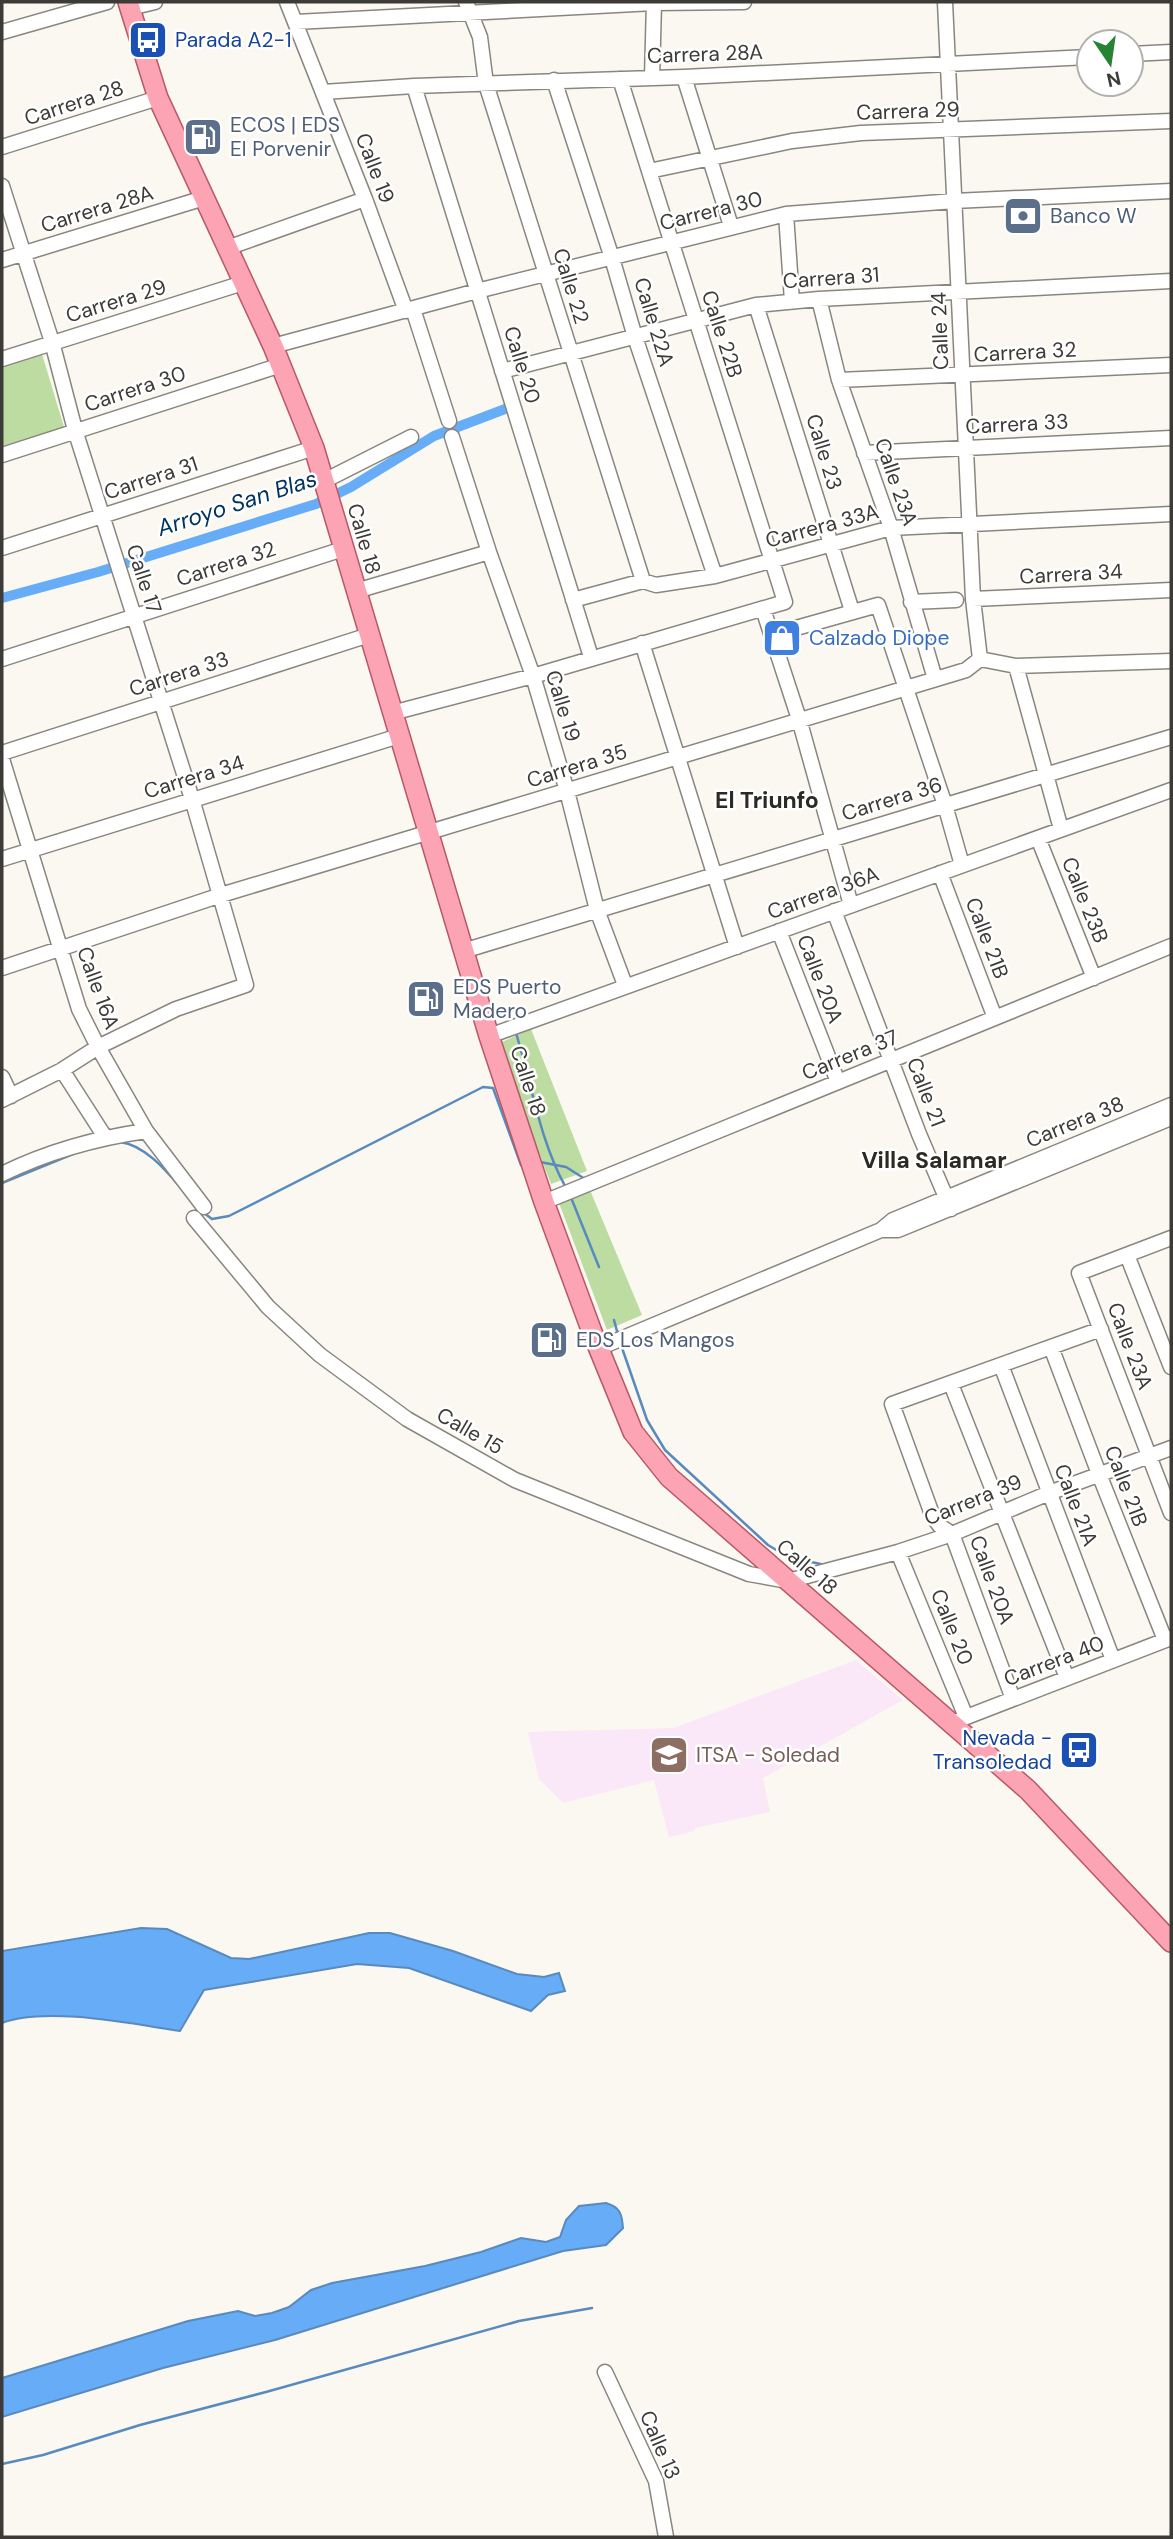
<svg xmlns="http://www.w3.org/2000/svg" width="1173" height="2539" font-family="'DM Sans',sans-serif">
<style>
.education{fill:#fae8f9}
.green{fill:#bcdca2}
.water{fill:#66acf6;stroke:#598abd;stroke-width:2}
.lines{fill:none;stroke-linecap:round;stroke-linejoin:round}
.stream{stroke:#598abd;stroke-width:2.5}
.canal{stroke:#66acf6;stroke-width:10}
.minor-casing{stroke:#898680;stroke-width:17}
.major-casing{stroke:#b85867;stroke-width:22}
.minor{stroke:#fff;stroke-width:14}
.major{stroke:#fca4b3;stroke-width:19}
.labels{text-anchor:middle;stroke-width:5;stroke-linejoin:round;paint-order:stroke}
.transit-label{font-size:21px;fill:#164399;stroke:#fff;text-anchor:start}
.street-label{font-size:21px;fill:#3c3b38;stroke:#fff}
.service-label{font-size:21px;fill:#4e5e75;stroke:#fff;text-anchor:start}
.shop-label{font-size:21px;fill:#366cbe;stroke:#fff;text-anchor:start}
.education-label{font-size:21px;fill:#785e54;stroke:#fff;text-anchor:start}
.water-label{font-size:23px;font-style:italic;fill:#003360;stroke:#fff}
.neighbourhood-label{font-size:23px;font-weight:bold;fill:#2c2a25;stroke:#fff}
</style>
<rect width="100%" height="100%" fill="#fbf8f1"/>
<path class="education" d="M856,1660L903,1700L763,1778L770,1812L695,1828V1831L669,1837L654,1780L563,1803L539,1779L528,1732L674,1728Z"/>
<path class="green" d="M42,354L64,427L2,446V367Z
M531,1029L587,1171L551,1184L529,1127L502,1042Z
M590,1190L642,1315L607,1330L559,1203Z"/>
<path class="water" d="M141,1928L167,1929L231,1958L249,1959L369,1933H390L453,1951L517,1974L544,1977L559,1973L565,1991L548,1995L531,2011L409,1968L357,1964L204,1990L180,2031C133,2024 45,2006 2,2023V1951Z
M606,2203C620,2207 622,2214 623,2228L606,2245L563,2251L275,2340L163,2368L2,2417V2378L188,2321L238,2311L255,2316L272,2313L289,2307L311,2290L332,2283L425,2266L481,2252L521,2238L546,2242L560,2237L566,2220L579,2206Z"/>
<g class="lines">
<path class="stream" d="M516,1033C532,1085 539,1138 565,1186
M120,1142C144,1145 165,1169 180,1187
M540,1162L566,1167L585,1179
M2,1183L73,1154
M570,1195L599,1267
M204,1213L212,1219L229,1216L483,1087L493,1088L521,1165L524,1169
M614,1320L618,1335
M621,1345L647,1420L665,1450L768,1545L788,1557L825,1565
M2,2464L43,2455L140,2425L266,2392L519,2321L592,2308"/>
<path class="canal" d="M2,598L98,572L316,504L351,487L434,436L513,406"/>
<g class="minor-casing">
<path id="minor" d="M287,2L365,199L406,311
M466,2L480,37L486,84L643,581
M945,2L973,599L980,659
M130,8L155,2
M296,22L654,3L744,2
M2,32L107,2
M1131,54L1171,52
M684,77L731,226
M652,78L654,2
M554,80L612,258L635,337L715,576
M414,86L591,657
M323,92L414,86L684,77L1089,57
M2,147L158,98
M649,171L792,141L861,133L1171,121
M2,186L52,342L75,430L192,799L246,985L176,1009L98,1047L62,1070L2,1100
M786,214L792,301
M227,248L365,199
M2,260L204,198
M819,299L839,380L891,528L935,679
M756,305L852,611
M413,309L449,421
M273,346L477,291L786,214L954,201L1171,191
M2,359L243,283
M502,371L756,305L819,299L1171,281
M839,380L1171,365
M452,437L489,552L533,676L567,791L597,910L625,985L628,986
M864,453L1171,438
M2,455L281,365
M324,481L411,437
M2,548L314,448
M356,591L489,552
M973,599L1171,590
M573,600L643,581L656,585L715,576L891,528L1171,514
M911,602L956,600
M763,609L799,719L851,905
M796,628L878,605L945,805L962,865
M642,643L737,947
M2,659L343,549
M980,659L1016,666L1171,661
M1016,666L1061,829
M392,713L533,676L785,602L620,79
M2,753L369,635
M2,759L79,1009L98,1047L146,1131L204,1207
M1038,838L1094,978
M2,859L399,736
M940,873L995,1018
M834,911L919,1134L951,1209
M779,931L838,1082
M463,951L1171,737
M2,968L221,895L966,670L980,659
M489,1036L1171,790
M62,1070L105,1137
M2,1077L11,1096
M2,1174C47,1152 97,1138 146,1131
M544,1202L1171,946
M194,1218L268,1307L320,1355L407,1419L515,1480L749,1574L788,1581L898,1552L952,1534L1049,1493L1171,1448
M881,1230H898L1171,1118
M1171,1238L1079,1273L1171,1513
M1127,1255L1171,1367
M1051,1347L1099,1474L1165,1640
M599,1348L881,1230L893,1220L1171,1105
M1001,1365L1113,1660
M951,1384L1067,1678
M898,1552L966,1717
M1013,1699L952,1534L940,1526L933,1517L892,1404L1101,1329
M951,1723L1171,1638
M605,2372L656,2481L666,2537"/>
</g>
<g class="major-casing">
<path id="major" d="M128,2L158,98L273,346L314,448L489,1036L544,1202L592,1332L633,1432L669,1477L1028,1790L1171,1942"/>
</g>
<use href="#minor" class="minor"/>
<use href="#major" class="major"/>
</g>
<defs>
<g id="bus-square" transform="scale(2.0125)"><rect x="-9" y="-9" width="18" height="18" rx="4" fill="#1a4fb4" stroke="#fff"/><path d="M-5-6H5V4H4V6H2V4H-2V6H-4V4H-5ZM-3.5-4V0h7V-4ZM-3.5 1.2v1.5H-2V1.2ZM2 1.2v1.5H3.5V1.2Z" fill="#fff"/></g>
<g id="fuel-square" transform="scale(2.0125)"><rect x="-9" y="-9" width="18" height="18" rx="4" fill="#5c6f8a" stroke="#fff"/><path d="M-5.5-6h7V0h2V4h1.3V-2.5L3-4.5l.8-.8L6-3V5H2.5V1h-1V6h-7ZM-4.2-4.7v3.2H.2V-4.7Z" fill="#fff"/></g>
<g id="bank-square" transform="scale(2.0125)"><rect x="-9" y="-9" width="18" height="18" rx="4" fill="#5c6f8a" stroke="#fff"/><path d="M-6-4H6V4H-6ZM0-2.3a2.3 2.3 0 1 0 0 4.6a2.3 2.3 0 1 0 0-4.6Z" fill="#fff"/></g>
<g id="shop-square" transform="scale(2.0125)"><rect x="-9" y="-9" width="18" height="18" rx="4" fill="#3f7fe0" stroke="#fff"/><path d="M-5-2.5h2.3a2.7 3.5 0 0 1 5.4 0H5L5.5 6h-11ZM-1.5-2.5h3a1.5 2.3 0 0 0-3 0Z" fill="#fff"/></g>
<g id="university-square" transform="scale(2.0125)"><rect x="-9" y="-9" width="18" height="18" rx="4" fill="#8d6e63" stroke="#fff"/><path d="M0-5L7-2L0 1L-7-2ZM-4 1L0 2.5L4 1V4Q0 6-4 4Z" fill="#fff"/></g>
</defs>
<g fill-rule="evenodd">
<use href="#bus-square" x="148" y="40"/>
<use href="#fuel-square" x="203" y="137"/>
<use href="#bank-square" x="1023" y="216"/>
<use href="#shop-square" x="782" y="638"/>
<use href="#fuel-square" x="426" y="999"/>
<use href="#fuel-square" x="549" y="1340"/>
<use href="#bus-square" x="1079" y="1750"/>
<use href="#university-square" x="669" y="1755"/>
</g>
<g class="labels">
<g class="transit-label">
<text x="175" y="47">Parada A2-1</text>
<text x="1052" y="1745" text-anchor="end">Nevada -<tspan x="1052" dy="24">Transoledad</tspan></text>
</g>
<g class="street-label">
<text transform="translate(705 54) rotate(-2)" y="7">Carrera 28A</text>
<text transform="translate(74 103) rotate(-18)" y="7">Carrera 28</text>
<text transform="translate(908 111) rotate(-2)" y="7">Carrera 29</text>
<text transform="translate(375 168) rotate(69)" y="7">Calle 19</text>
<text transform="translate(97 209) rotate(-17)" y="7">Carrera 28A</text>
<text transform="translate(711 211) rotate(-14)" y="7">Carrera 30</text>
<text transform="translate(831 278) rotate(-4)" y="7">Carrera 31</text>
<text transform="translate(571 286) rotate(73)" y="7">Calle 22</text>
<text transform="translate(116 301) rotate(-17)" y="7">Carrera 29</text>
<text transform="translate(654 322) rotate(73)" y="7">Calle 22A</text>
<text transform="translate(940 331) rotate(-92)" y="7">Calle 24</text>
<text transform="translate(722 334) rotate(72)" y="7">Calle 22B</text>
<text transform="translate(1025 352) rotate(-3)" y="7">Carrera 32</text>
<text transform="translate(522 365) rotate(73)" y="7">Calle 20</text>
<text transform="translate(135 389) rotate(-18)" y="7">Carrera 30</text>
<text transform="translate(1017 424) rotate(-3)" y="7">Carrera 33</text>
<text transform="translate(824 452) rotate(73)" y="7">Calle 23</text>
<text transform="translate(151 478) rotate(-18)" y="7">Carrera 31</text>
<text transform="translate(896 482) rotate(71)" y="7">Calle 23A</text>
<text transform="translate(822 526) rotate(-15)" y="7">Carrera 33A</text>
<text transform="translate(364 539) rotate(74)" y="7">Calle 18</text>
<text transform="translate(226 564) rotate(-18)" y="7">Carrera 32</text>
<text transform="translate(1071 574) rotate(-3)" y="7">Carrera 34</text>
<text transform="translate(144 579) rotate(72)" y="7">Calle 17</text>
<text transform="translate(179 674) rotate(-18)" y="7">Carrera 33</text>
<text transform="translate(563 706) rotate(73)" y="7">Calle 19</text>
<text transform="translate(577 766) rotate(-17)" y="7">Carrera 35</text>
<text transform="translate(194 777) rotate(-17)" y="7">Carrera 34</text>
<text transform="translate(892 799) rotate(-17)" y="7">Carrera 36</text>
<text transform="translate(823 893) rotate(-20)" y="7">Carrera 36A</text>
<text transform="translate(1085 900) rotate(68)" y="7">Calle 23B</text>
<text transform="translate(987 938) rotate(69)" y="7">Calle 21B</text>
<text transform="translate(820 979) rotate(69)" y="7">Calle 20A</text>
<text transform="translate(98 988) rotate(70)" y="7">Calle 16A</text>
<text transform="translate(850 1055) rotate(-22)" y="7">Carrera 37</text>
<text transform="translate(528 1081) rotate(72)" y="7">Calle 18</text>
<text transform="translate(926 1092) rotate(69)" y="7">Calle 21</text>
<text transform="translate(1075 1122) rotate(-22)" y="7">Carrera 38</text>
<text transform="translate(1130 1346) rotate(69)" y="7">Calle 23A</text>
<text transform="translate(470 1431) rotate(30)" y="7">Calle 15</text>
<text transform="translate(1126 1486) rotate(69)" y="7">Calle 21B</text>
<text transform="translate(973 1500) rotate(-22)" y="7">Carrera 39</text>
<text transform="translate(1076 1505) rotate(69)" y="7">Calle 21A</text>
<text transform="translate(807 1567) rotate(41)" y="7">Calle 18</text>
<text transform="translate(992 1580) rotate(70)" y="7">Calle 20A</text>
<text transform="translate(952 1627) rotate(68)" y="7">Calle 20</text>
<text transform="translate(1054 1661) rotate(-21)" y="7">Carrera 40</text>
<text transform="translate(660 2445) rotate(67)" y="7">Calle 13</text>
</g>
<g class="service-label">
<text x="230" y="132">ECOS | EDS<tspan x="230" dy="24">El Porvenir</tspan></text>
<text x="1050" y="223">Banco W</text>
<text x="453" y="994">EDS Puerto<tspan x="453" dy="24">Madero</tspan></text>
<text x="576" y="1347">EDS Los Mangos</text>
</g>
<g class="shop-label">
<text x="809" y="645">Calzado Diope</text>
</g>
<g class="education-label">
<text x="696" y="1762">ITSA - Soledad</text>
</g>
<g class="water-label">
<text transform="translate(237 503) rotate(-18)" y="8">Arroyo San Blas</text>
</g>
<g class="neighbourhood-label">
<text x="767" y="808">El Triunfo</text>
<text x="934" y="1168">Villa Salamar</text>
</g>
</g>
<rect width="1173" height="2539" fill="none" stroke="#3c3b38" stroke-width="7"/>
<g transform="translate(1110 63) rotate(167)"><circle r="33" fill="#ffffff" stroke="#b1b1af" stroke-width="2"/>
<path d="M0-5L12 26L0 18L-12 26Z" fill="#268334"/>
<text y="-10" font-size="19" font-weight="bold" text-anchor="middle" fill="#3c3b38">N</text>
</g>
</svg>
